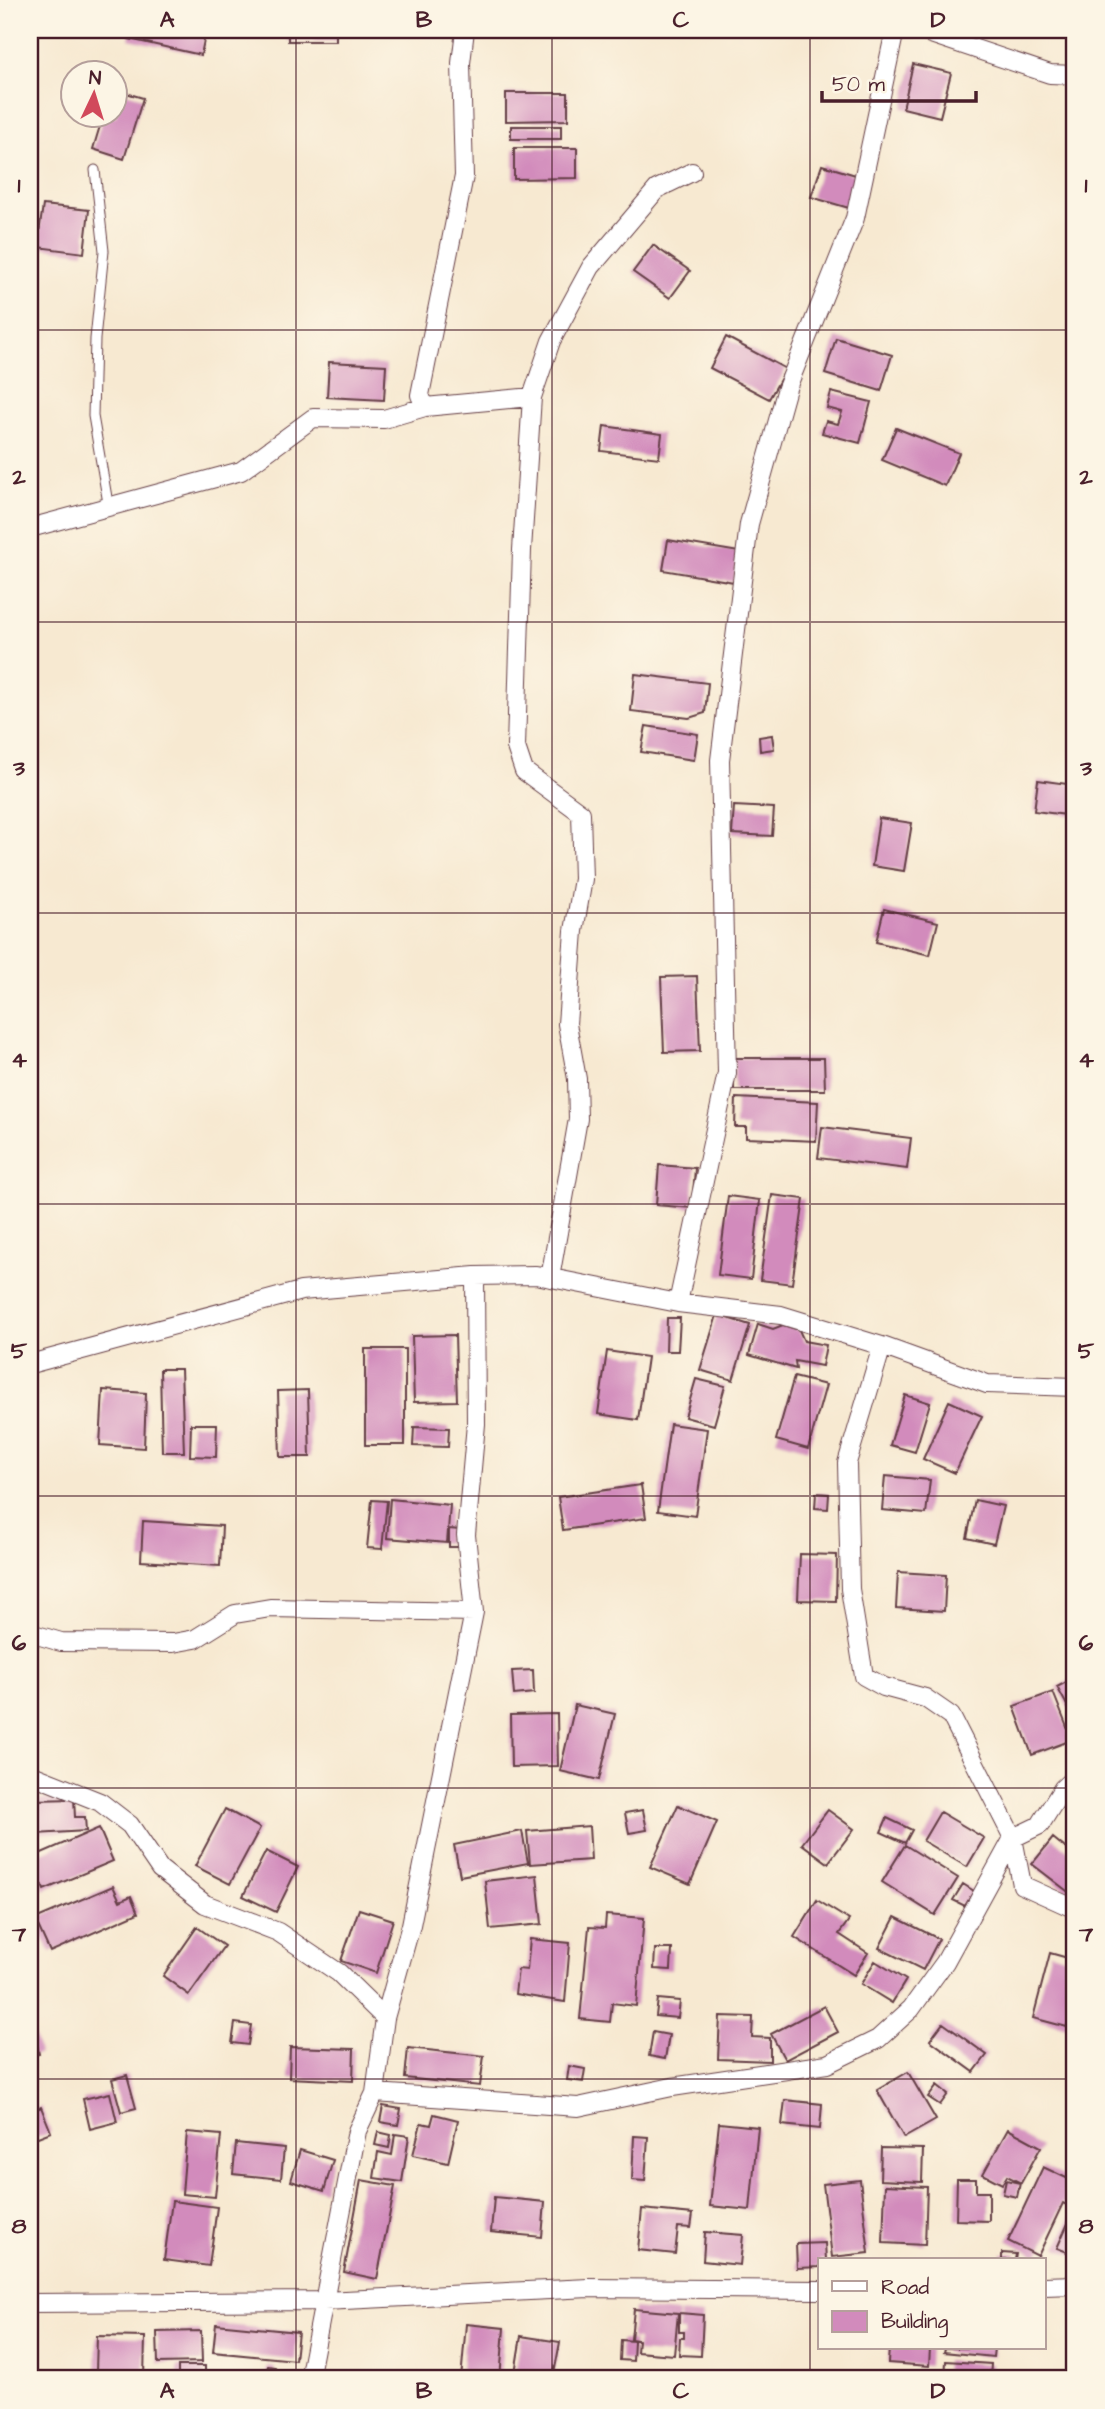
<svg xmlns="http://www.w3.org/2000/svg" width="1105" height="2409" font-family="'Architects Daughter',sans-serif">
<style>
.building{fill:#d28bbc}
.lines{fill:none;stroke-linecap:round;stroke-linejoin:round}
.lane-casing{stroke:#643d44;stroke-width:11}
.street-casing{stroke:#643d44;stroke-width:20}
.lane{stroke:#fff;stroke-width:9}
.street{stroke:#fff;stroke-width:18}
.grid{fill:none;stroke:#4a1f2b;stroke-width:2;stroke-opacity:0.55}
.neatline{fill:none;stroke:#4a1f2b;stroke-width:2.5}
.grid-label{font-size:23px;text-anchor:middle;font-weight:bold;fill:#4a1f2b}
</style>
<rect width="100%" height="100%" fill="#fcf5e5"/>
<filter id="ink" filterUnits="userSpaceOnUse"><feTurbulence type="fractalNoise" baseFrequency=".0143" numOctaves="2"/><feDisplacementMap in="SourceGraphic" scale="14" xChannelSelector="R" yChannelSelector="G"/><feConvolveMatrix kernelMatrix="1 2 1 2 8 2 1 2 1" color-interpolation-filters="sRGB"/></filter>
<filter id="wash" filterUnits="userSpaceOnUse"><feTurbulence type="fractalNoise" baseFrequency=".00686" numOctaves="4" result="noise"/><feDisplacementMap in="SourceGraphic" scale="28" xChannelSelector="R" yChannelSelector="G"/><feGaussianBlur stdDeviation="1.57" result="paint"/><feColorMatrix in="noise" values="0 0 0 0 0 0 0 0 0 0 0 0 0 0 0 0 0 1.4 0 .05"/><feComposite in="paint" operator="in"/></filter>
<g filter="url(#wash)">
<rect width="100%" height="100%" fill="#f7e9d1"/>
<g id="blocks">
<path class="building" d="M131,30H206L201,55L129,39Z
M288,30H336V41H288Z
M913,64L951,73L940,117L903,108Z
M116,90L143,98L124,159L93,149L103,116H116Z
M506,93H568V120L506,121Z
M511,126H561V139H511Z
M514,148H577V178L514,179Z
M822,165L859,176L849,208L811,197Z
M43,205L89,210L84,253L37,247Z
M653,245L690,271L670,298L633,272Z
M726,337L786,369L769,399L710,368Z
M836,338L892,355L881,391L825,374Z
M329,362L386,365L384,400L327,397Z
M831,392L871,402L860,443L822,433L826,421L838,424L842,412L827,408Z
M604,426L662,434L659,458L601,451Z
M896,428L959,453L945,486L882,460Z
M668,540L739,552L734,582L663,570Z
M635,674L708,683L705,713L689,718L631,711Z
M646,726L698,734L694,760L641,752Z
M772,735L774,749L760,751L759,737Z
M1038,780L1075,785V816L1034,811Z
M734,806L774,808L772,836L732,834Z
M879,818L912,823L904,871L872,866Z
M884,909L938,922L930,955L876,942Z
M697,976L700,1051L664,1052L661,977Z
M734,1058H824L825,1090H734Z
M736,1098L818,1102L816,1141L746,1138V1127H735Z
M822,1127L911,1138L907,1169L818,1158Z
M659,1165L695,1168L692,1208L656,1205Z
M772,1195L804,1199L792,1284L760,1280Z
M728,1196L760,1200L751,1279L718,1275Z
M717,1315L750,1325L733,1380L700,1370Z
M667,1318H680L678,1351H666Z
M758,1324L773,1329L783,1325L799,1330L804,1341L826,1345L822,1366L795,1361L796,1369L749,1355Z
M455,1335L457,1401L414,1402L412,1336Z
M365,1349H405V1445H365Z
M607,1351L647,1357L638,1420L598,1414Z
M160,1369H181L184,1452H162Z
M794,1377L826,1385L808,1449L776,1440Z
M696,1379L725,1386L714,1425L685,1417Z
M103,1390L146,1393L144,1448L100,1445Z
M308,1390L310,1457H280L278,1391Z
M905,1395L930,1403L915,1452L890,1445Z
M949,1401L982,1416L955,1473L923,1459Z
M191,1424H217L216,1457L190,1456Z
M670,1424L707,1429L695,1516L658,1511Z
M414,1427L449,1428L448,1447L413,1446Z
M885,1476L930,1480L926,1514L882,1510Z
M641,1485L646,1518L563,1530L558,1497Z
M816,1493L829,1494L828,1509L815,1508Z
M390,1499L450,1505L447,1543L387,1538Z
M372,1500L387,1501L382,1549L367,1548Z
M975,1500L1003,1506L994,1544L967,1538Z
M143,1521L222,1526L220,1566L141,1561Z
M449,1529L460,1530V1547H449Z
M800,1554L837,1555L836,1601L798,1600Z
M898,1572L946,1575L944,1611L896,1608Z
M1075,1642V1670L1066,1645Z
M533,1670L534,1693L514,1695L512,1671Z
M1072,1679L1075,1685V1720L1057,1687Z
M1053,1692L1072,1740L1032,1755L1014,1706Z
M575,1705L615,1714L599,1780L560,1771Z
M557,1714L558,1766L511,1767L510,1715Z
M74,1799L75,1817H85L86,1831L36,1834L34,1800Z
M678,1805L717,1822L690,1884L650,1867Z
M225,1809L260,1828L230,1884L195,1866Z
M643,1810L647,1830L629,1833L625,1813Z
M828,1810L854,1829L828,1863L802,1844Z
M940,1812L984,1838L967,1867L923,1841Z
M887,1818L912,1830L905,1843L881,1832Z
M589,1826L591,1860L530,1864L527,1831Z
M99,1828L113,1861L44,1890L30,1858Z
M522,1831L528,1863L460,1876L454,1845Z
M1053,1838L1075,1856V1897L1032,1864Z
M905,1845L958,1878L935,1915L882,1882Z
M266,1851L298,1867L276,1912L243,1896Z
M537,1875L542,1924L490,1929L485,1881Z
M963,1884L974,1891L965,1906L953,1900Z
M113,1886L120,1901L131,1896L138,1913L50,1952L35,1919Z
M817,1900L849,1920L839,1934L868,1953L854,1975L794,1937Z
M359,1909L393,1920L376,1973L341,1961Z
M606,1915L644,1918L636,2006L612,2003L610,2022L580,2019L589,1927L605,1928Z
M895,1917L939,1939L923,1970L879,1948Z
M197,1927L224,1946L189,1995L163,1976Z
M530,1939L570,1943L565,2002L515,1994L518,1969L527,1970Z
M655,1949H672L671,1970L654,1969Z
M1050,1953L1075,1960V1995L1067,2027L1033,2018Z
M875,1961L906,1980L892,2003L861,1984Z
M658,1999L680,2001L678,2018L656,2016Z
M824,2006L838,2032L785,2060L771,2034Z
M30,2014L39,2054L30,2056Z
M720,2016L753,2017L752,2037L770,2038V2061L718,2059Z
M235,2023L251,2025L248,2045L232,2043Z
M943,2023L987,2055L974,2072L930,2040Z
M653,2032L669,2035L665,2059L649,2056Z
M290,2047L354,2049L353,2081L289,2078Z
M408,2048L484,2056L480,2086L405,2078Z
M569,2066L585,2069L583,2082L567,2080Z
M908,2072L936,2120L904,2138L877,2090Z
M127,2075L136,2108L121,2112L112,2079Z
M937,2085L948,2094L940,2105L928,2097Z
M110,2093L117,2122L90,2129L83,2099Z
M785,2100L822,2104L820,2129L782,2125Z
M383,2106L401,2109L398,2125L380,2122Z
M41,2107L51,2132L30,2140V2112Z
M434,2114L458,2120L448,2163L413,2155L421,2123L431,2125Z
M719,2123L758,2127L750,2210L710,2206Z
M1008,2129L1041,2147L1021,2183L1007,2176L1002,2184L983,2174Z
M187,2132L221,2135L215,2197L182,2194Z
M378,2132L391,2135L389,2148L375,2145Z
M395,2134L409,2136L402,2182L374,2178L378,2152L392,2155Z
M634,2136L648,2137L645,2181L632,2180Z
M236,2143L284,2148L281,2179L233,2174Z
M881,2148L923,2149L922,2182L880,2180Z
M300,2150L333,2160L324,2191L291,2181Z
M1043,2167L1075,2182V2209L1063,2203L1038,2256L1008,2241Z
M957,2179H976V2192H989V2221L956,2220Z
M361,2180L395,2186L377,2279L344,2272Z
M860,2180L869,2253L832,2257L823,2184Z
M1006,2180L1020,2183L1017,2197L1003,2194Z
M885,2185L927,2187L925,2245L883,2243Z
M494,2197L545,2202L542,2237L491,2232Z
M172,2201L217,2207L209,2266L164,2260Z
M642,2209L693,2214L691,2228L678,2227L675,2254L638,2250Z
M1073,2212L1075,2213V2255L1057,2248Z
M705,2232L743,2235L740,2265L703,2261Z
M825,2243L826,2260H820V2267L797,2268L796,2244Z
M1002,2253L1016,2254L1015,2260H1002Z
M634,2309L678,2313L674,2355L637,2352L638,2340L631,2339Z
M679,2313L703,2315L701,2356L679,2355L680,2338H684V2332H679Z
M216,2324L298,2332L295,2360L213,2352Z
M466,2324L504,2328L500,2379H461Z
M201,2331L202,2362L158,2363L157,2332Z
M97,2336L145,2337L144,2379H113V2373L96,2372Z
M521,2336L560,2342L553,2379H514Z
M621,2340L634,2341L633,2361L620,2360Z
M889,2348H930L929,2366L888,2363Z
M945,2348H994L993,2357L944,2352Z
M946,2361L991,2364L990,2379H945Z
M178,2366H205V2378L178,2379Z
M268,2366L275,2367L273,2378L265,2376Z
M60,2373V2379H30V2377Z"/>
</g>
</g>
<g filter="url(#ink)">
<use href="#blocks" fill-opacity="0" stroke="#643d44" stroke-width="2"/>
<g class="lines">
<g class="lane-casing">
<path id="lane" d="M95,170L104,251L95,339L93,416L109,509"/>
</g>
<g class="street-casing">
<path id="street" d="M465,30L461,63L464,176L420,395L425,407L532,397
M919,30L1050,74L1075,75
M30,528L241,471L313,418L384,419L425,407
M550,1278L578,1119L577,1079L567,1024L574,931L583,879L581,813L524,771L516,747L522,550L532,397L551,341L591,267L657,189L692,172
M678,1303L727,1073L720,760L749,524L787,388L855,218L895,30
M882,1346L847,1463L850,1589L864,1676L884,1687L925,1698L951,1716L1013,1838L1022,1885L1075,1909
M30,1364L301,1291L475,1276L536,1275L678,1303L781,1315L882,1346L987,1384L1075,1387
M30,1633L61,1642L173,1643L195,1639L235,1614L270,1608L474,1612
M30,1774L100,1802L130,1825L160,1869L205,1904L278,1932L339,1973L385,2018
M375,2093L578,2107L672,2087L827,2064L878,2039L911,2009L945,1962L1013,1838L1040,1825L1063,1788L1075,1777
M1044,2286L1075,2285
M30,2303L324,2301L589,2288L820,2290
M309,2379L357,2131L375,2093L385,2018L411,1925L474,1612L466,1535L476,1424L475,1276"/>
</g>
<use href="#lane" class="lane"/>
<use href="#street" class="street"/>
</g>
</g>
<path class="grid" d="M296,30V2379M552,30V2379M810,30V2379M30,330H1075M30,622H1075M30,913H1075M30,1204H1075M30,1496H1075M30,1788H1075M30,2079H1075"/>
<rect width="1105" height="2409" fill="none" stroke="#fcf5e5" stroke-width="77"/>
<rect x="818" y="2258" width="228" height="91" fill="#fcf5e5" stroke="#b59f9b" stroke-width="2"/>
<rect x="832" y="2281" width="35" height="10" fill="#ffffff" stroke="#b59f9b" stroke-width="2"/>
<text x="881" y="2294" font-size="21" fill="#4a1f2b">Road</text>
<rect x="832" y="2311" width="35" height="21" fill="#d28bbc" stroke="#b59f9b" stroke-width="2"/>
<text x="881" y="2328" font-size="21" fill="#4a1f2b">Building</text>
<g transform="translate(94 94) rotate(4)"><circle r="33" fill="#fcf5e5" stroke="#b59f9b" stroke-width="2"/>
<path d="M0-5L12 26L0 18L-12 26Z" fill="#d1495b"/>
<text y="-10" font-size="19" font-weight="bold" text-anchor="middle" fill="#4a1f2b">N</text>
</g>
<path d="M822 91v10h154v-10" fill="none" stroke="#4a1f2b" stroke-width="3.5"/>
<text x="832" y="91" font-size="21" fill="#4a1f2b" stroke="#fcf5e5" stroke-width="5" paint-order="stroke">50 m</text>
<rect x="38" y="38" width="1028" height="2332" class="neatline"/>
<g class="grid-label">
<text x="167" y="27">A</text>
<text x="424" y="27">B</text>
<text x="681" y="27">C</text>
<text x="938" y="27">D</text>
<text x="19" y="192">1</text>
<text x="1086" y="192">1</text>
<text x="19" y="484">2</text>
<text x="1086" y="484">2</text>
<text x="19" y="775">3</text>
<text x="1086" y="775">3</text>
<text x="19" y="1067">4</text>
<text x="1086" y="1067">4</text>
<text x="19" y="1358">5</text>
<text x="1086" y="1358">5</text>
<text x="19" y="1650">6</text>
<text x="1086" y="1650">6</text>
<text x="19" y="1941">7</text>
<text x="1086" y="1941">7</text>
<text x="19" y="2233">8</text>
<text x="1086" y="2233">8</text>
<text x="167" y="2398">A</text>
<text x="424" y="2398">B</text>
<text x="681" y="2398">C</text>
<text x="938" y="2398">D</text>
</g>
</svg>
